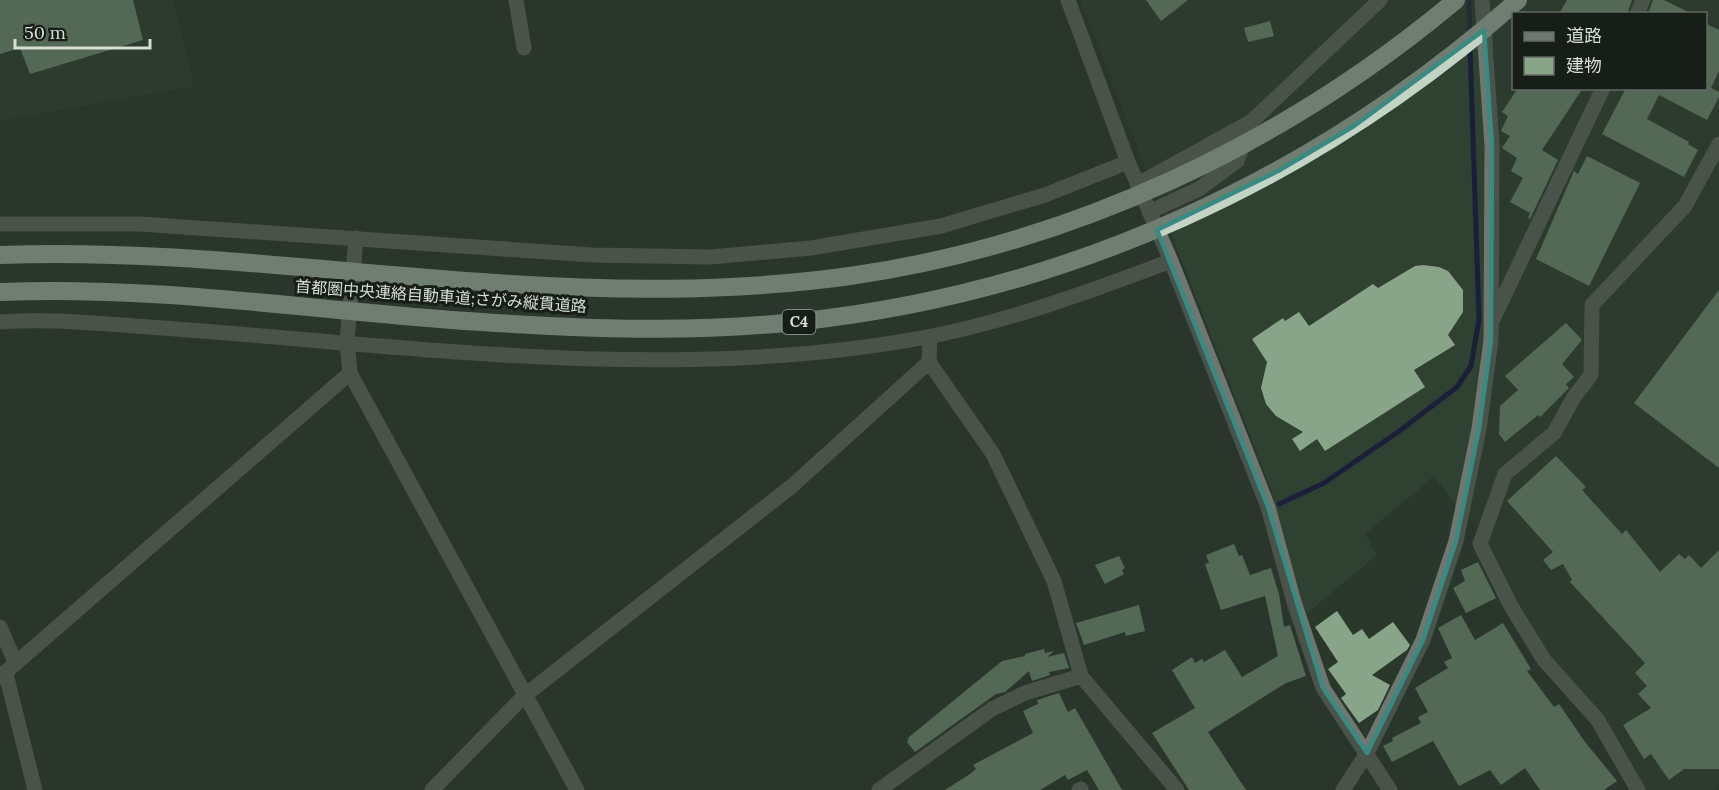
<svg xmlns="http://www.w3.org/2000/svg" width="1719" height="790" font-family="Lora,'Noto Sans JP',serif">
<style>
.built{fill:#2f4130;fill-rule:evenodd}
.lines{fill:none;stroke-linecap:round;stroke-linejoin:round}
.stream{stroke:#1b1f3a;stroke-width:5}
.building{fill:#88a489}
.minor{stroke:#707770;stroke-width:15}
.highway-bridge{stroke:#c4d4c4;stroke-width:18}
.marked{fill:none;stroke:#378b83;stroke-width:4.5;stroke-linejoin:round}
.labels{text-anchor:middle;stroke-width:6;stroke-linejoin:round;paint-order:stroke}
.shield{fill:#171d17;stroke:#9da49d;stroke-width:1.5}
.shield-label{font-size:15px;font-weight:bold;fill:#d6ded6}
.street-label{font-size:16px;fill:#d6ded6;stroke:#171d17}
</style>
<rect width="100%" height="100%" fill="#2a372b"/>
<path class="built" d="M0,0H173L194,86L0,121Z
M1080,0H1719V785L1713,790H1643L1535,635L1468,518L1457,507L1434,476L1365,534L1377,555L1305,615L1275,509L1274,497ZM1514,14H1706V88H1514Z"/>
<g class="lines">
<path class="stream" d="M1469,0L1470,34
M1279,504L1324,483L1398,432L1457,387L1471,366L1479,319L1470,46"/>
</g>
<path class="building" d="M0,0H133L143,40L30,74L20,48L0,54Z
M1146,0H1188L1161,21Z
M1567,0H1632L1627,14H1559Z
M1653,0H1664L1692,14H1648Z
M1270,21L1274,36L1248,42L1244,28Z
M1706,24L1719,30V71L1711,88L1719,92V97L1707,120L1659,95L1647,119L1689,142L1688,144L1698,150L1684,177L1602,134L1626,88H1706Z
M1518,88H1583L1542,150L1558,160L1530,219L1528,218L1530,213L1510,202L1523,178L1511,171L1517,158L1502,148L1510,136L1501,131L1508,116L1502,112Z
M1587,156L1640,183L1589,286L1536,259L1574,171L1578,174Z
M1423,265L1439,267L1448,271L1463,290V312L1448,335L1455,345L1414,370L1425,387L1325,451L1317,439L1300,451L1292,439L1303,432L1276,416L1266,404L1261,388L1267,362L1252,339L1283,318L1285,321L1299,312L1309,326L1373,284L1378,288L1415,266Z
M1719,290V468L1634,403Z
M1566,323L1582,340L1562,364L1574,377L1566,384L1569,388L1540,417L1538,415L1505,442L1499,434L1500,406L1518,390L1505,376Z
M1556,456L1586,487L1582,490L1622,534L1626,530L1660,572L1679,554L1685,559L1689,555L1701,568L1719,550V769H1684L1669,780L1651,754L1644,759L1623,725L1651,708L1638,694L1647,686L1635,673L1645,663L1570,582L1572,580L1563,564L1551,570L1543,560L1553,552L1507,501Z
M1234,544L1239,556L1242,555L1250,575L1271,568L1279,594L1284,627L1290,625L1306,676L1286,683L1208,732L1246,790H1189L1152,733L1195,708L1172,670L1192,657L1195,663L1202,659L1204,662L1225,650L1242,677L1278,656L1265,596L1221,610L1205,564L1209,563L1206,555Z
M1119,556L1125,568L1122,570L1124,574L1105,584L1095,565Z
M1478,562L1496,598L1466,613L1453,588L1465,581L1461,570Z
M1139,605L1145,631L1126,636L1125,632L1084,645L1076,623Z
M1337,611L1353,635L1362,629L1369,639L1393,622L1410,645L1407,650L1372,675L1390,685L1378,710L1359,723L1341,698L1346,694L1328,669L1338,662L1315,627Z
M1461,615L1475,640L1503,623L1531,669L1527,671L1554,707L1559,704L1585,742L1617,781L1604,790H1540L1525,768L1501,785L1490,770L1459,786L1433,741L1392,762L1383,746L1393,741L1392,738L1421,723L1418,717L1428,712L1415,688L1448,668L1444,662L1452,658L1438,628Z
M1044,649L1045,653L1054,651L1047,657L1064,653L1069,668L1049,672L1050,675L1032,681L1029,671L1005,692L996,694L915,752L907,742L909,737L1002,661L1025,656V654Z
M1059,693L1068,712L1075,708L1122,790H1099L1087,770L1068,780L1065,775L1040,790H945L970,774L976,769L973,765L1033,733L1023,711L1038,704L1037,700Z"/>
<g class="lines">
<path class="minor" d="M516,0L524,48
M1068,0L1128,162L1171,261L1268,507L1294,602L1323,688L1390,790
M1637,14L1643,0
M1138,184L1252,121L1380,0
M1149,212L1199,189L1237,161L1246,137
M0,224H140L592,255L710,257L811,248L941,226L1045,195L1128,162
M356,238L347,341L350,373L577,790
M1493,319L1603,88
M0,322C49,318 99,324 149,327C252,334 354,345 457,352C612,363 773,366 927,337C1010,321 1091,291 1171,261
M930,337L929,362L993,454L1054,581L1081,676L1177,790
M0,627L16,664
M6,674L35,790
M0,677L350,373
M432,790L524,696L792,486L929,362
M879,790L992,709L1025,693L1081,676
M1079,790L1081,789
M1343,790L1367,753L1423,640L1456,541L1479,429L1491,340L1492,146L1482,0
M1638,790L1597,719L1544,660L1511,606L1480,544L1505,474L1554,433L1574,397L1591,375L1592,305L1685,206L1719,144"/>
<path class="highway-bridge" d="M0,255C162,249 321,271 482,282C604,291 728,293 850,276C1073,244 1284,144 1456,0
M0,292C162,285 321,312 482,322C586,329 691,333 795,322C1066,294 1315,180 1518,0"/>
</g>
<path d="M0 0H1719V790H0ZM1484,30L1492,146L1491,340L1479,429L1456,541L1423,640L1367,753L1323,688L1268,507L1157,230L1278,171L1354,126Z" fill="#2a372b" fill-opacity=".55" fill-rule="evenodd"/>
<path class="marked" d="M1484,30L1492,146L1491,340L1479,429L1456,541L1423,640L1367,753L1323,688L1268,507L1157,230L1278,171L1354,126Z"/>
<g class="labels">
<rect class="shield" x="782.5" y="310" width="33" height="24" rx="4.5"/>
<g class="shield-label">
<text x="799" y="327">C4</text>
</g>
<g class="street-label">
<text transform="translate(441 296) rotate(4)" y="6">首都圏中央連絡自動車道;さがみ縦貫道路</text>
</g>
</g>
<rect x="1512" y="12" width="195" height="78" fill="#171d17" stroke="#636a63" stroke-width="1.5"/>
<rect x="1524" y="32" width="30" height="9" fill="#707770" stroke="#636a63" stroke-width="1.5"/>
<text x="1566" y="42" font-size="18" fill="#d6ded6">道路</text>
<rect x="1524" y="57" width="30" height="18" fill="#88a489" stroke="#636a63" stroke-width="1.5"/>
<text x="1566" y="72" font-size="18" fill="#d6ded6">建物</text>
<path d="M15 39v9h135v-9" fill="none" stroke="#d6ded6" stroke-width="3"/>
<text x="24" y="39" font-size="18" fill="#d6ded6" stroke="#171d17" stroke-width="4.5" paint-order="stroke">50 m</text>
</svg>
